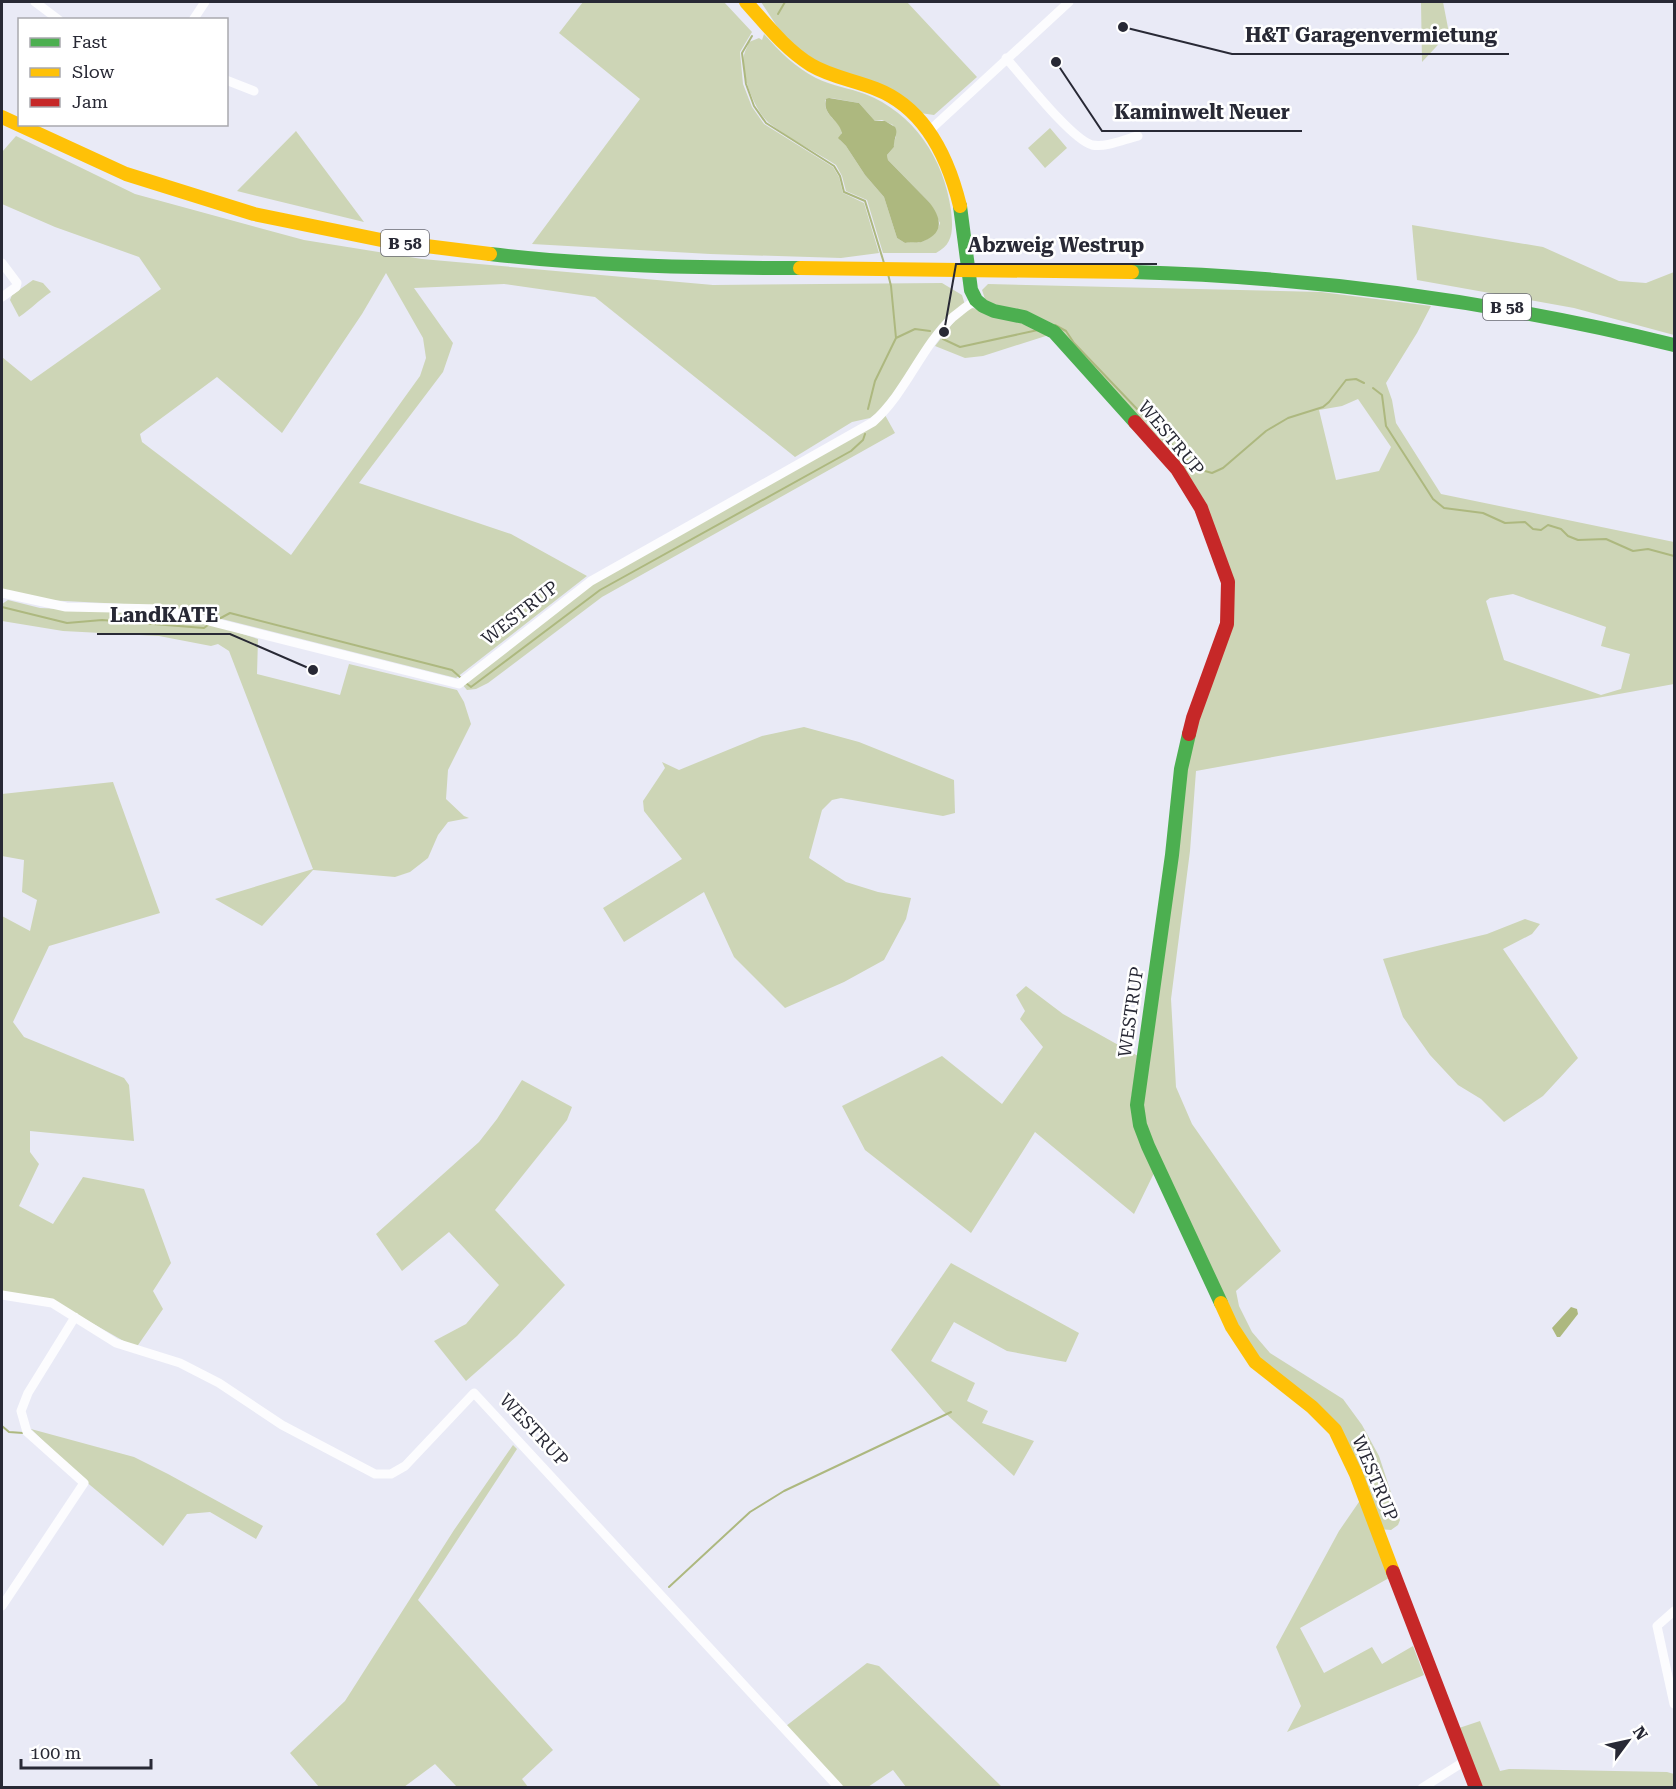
<svg xmlns="http://www.w3.org/2000/svg" width="1676" height="1789" font-family="'Roboto Serif',serif">
<style>
.green{fill:#cdd5b6;fill-rule:evenodd}
.water{fill:#adb87f}
.lines{fill:none;stroke-linecap:round;stroke-linejoin:round}
.stream{stroke:#adb87f;stroke-width:2}
.street{stroke:#fcfcfe;stroke-width:9}
.fast{stroke:#4caf50;stroke-width:14}
.slow{stroke:#ffc107;stroke-width:14}
.jam{stroke:#c62828;stroke-width:14}
.labels{text-anchor:middle;stroke-width:5;stroke-linejoin:round;paint-order:stroke}
.shield{fill:#fff;stroke:#686972;stroke-width:1.5}
.shield-label{font-size:16px;font-weight:bold;fill:#282935}
.street-label{font-size:18px;fill:#282935;stroke:#fff}
.leader{fill:none;stroke:#282935;stroke-width:2}
.callout-dot{fill:#282935;stroke:#fff;stroke-width:2}
.callout-label{font-size:20px;text-anchor:middle;font-weight:bold;fill:#282935;stroke:#fff;stroke-width:5;stroke-linejoin:round;paint-order:stroke}
</style>
<rect width="100%" height="100%" fill="#e9eaf6"/>
<path class="green" d="M583,2H724L752,32L740,52L743,84L752,107L764,124L833,167L839,177L843,193L864,203L879,253L841,258L710,254L532,244L640,99L559,33Z
M761,2H907L977,77L934,115L920,113L883,87L819,63L786,40Z
M1421,2H1443L1449,33L1422,62Z
M764,34C780,52 795,67 816,78C832,86 849,88 865,94C914,113 944,159 951,210C953,229 954,244 936,253H883L867,200L846,191L842,176L836,165C814,151 789,139 769,123C755,111 740,73 744,55C745,50 748,46 749,42L759,38L762,40ZM831,98L859,103L875,121L882,120L893,125L896,137L894,141V147L887,155L888,160L929,202L940,223C938,231 929,240 921,242C915,243 911,241 905,243L897,238L884,197L865,175L846,146L840,140C840,137 842,134 842,131C841,121 824,118 825,100Z
M1050,128L1067,148L1045,168L1028,148Z
M296,131L364,222L237,191Z
M16,136L135,194L304,240L422,259L713,285L942,283L962,295L965,305L886,406L870,418L852,422L795,457L595,297L504,284L414,288L453,343L443,372L359,483L511,534L587,576L456,678L214,617L163,606L45,600L2,589V357L31,381L161,289L139,257L55,227L2,204V152ZM386,273L423,338L426,358L420,376L291,555L142,442L140,434L217,377L282,433L362,314Z
M1412,225L1543,247L1619,281L1646,283L1674,272V335L1574,308L1417,280Z
M33,280L43,283L51,292C39,300 31,309 19,317L10,300L12,295Z
M988,284L1321,292L1431,306L1417,333L1386,383L1392,400L1396,423L1441,494L1674,542V684L1196,771L1190,851L1171,999L1176,1087L1192,1124L1281,1251L1236,1291L1239,1306L1252,1332L1270,1353L1343,1399L1362,1425L1379,1456L1400,1520L1398,1525L1391,1530L1379,1529L1336,1428L1255,1360L1234,1326L1153,1145L1139,1100L1183,771L1229,623L1230,580L1204,506L1056,331L994,308L985,299L982,290ZM1358,399L1391,447L1379,471L1336,480L1319,410L1342,406ZM1513,594L1606,627L1601,646L1630,654L1621,689L1601,695L1504,660L1486,601L1490,598Z
M970,308C1000,310 1027,321 1052,334L983,356L965,358L935,346L956,319Z
M885,415L895,433L602,597L488,683L476,689L467,690L462,684L592,582Z
M8,600L40,608L163,614L214,625L258,639L257,674L340,695L349,664L457,690L464,702L471,724L448,770L446,799L464,816L469,818L448,822L438,835L428,858L410,872L395,877L313,870L262,926L215,899L313,869L229,651L218,644L211,646L159,636L63,631L2,621V604Z
M804,727L859,742L954,780L955,813L943,816L841,798L832,800L822,810L809,858L846,882L878,892L911,898L906,919L884,960L844,982L785,1008L734,957L704,892L624,942L603,908L682,859L644,811L643,801L665,768L662,762L679,770L762,736Z
M113,782L160,913L49,946L13,1022L24,1037L124,1078L129,1085L134,1141L30,1131V1152L39,1164L19,1206L53,1224L83,1177L144,1189L171,1263L153,1291L163,1309L136,1348L76,1314L2,1293V916L30,931L37,900L22,892L24,860L2,856V794Z
M1525,919L1540,924L1532,934L1503,949L1578,1058L1543,1096L1504,1122L1481,1099L1458,1085L1430,1055L1403,1017L1383,959L1487,934Z
M1026,986L1063,1014L1138,1056L1131,1100L1155,1171L1134,1214L1035,1132L971,1233L865,1150L842,1106L942,1056L1002,1104L1043,1047L1020,1019L1025,1011L1016,995Z
M522,1080L572,1107L567,1120L495,1210L565,1285L517,1336L466,1381L434,1341L466,1324L499,1285L449,1232L402,1271L376,1234L479,1142L497,1119Z
M951,1263L1079,1333L1066,1362L1007,1351L954,1322L931,1361L975,1383L967,1401L988,1411L982,1423L1034,1441L1014,1476L943,1411L891,1350Z
M31,1429L134,1457L168,1474L263,1526L256,1539L210,1512L187,1514L163,1546L84,1480Z
M513,1445L517,1449L418,1600L553,1750L522,1779L528,1787H457L435,1764L404,1787H319L290,1753L345,1701L454,1530Z
M1361,1499L1389,1578L1300,1628L1324,1673L1372,1647L1382,1664L1413,1646L1424,1675L1287,1732L1301,1706L1276,1647L1339,1531Z
M867,1663L879,1666L1002,1787H906L893,1770L868,1787H841L786,1726Z
M1480,1721L1500,1771L1509,1769L1667,1772L1674,1774V1787H1480L1456,1729Z"/>
<path class="water" d="M829,98L859,103L875,121H885L895,127C899,134 893,139 894,147L887,155L888,160L929,202C941,217 945,232 924,241C918,244 911,241 905,243L897,238L884,197L865,175L846,146L838,138L842,133C839,119 822,115 826,99Z
M1571,1307L1577,1309L1578,1314L1560,1337H1557L1552,1328Z"/>
<g class="lines">
<path class="stream" d="M778,14L785,2
M752,36L742,53L746,84L754,106L766,123L834,166L840,176L844,192L865,201L884,263
M1055,325L1066,331L1074,343L1137,409L1152,421L1164,437L1182,455L1198,469L1212,473L1223,468L1266,431L1288,418L1323,407L1329,402L1346,380L1356,379L1364,383
M896,338L915,329L930,331
M943,339L960,347L1038,330
M1373,388L1382,395L1386,426L1433,499L1444,508L1483,513L1505,523L1525,522L1533,529L1541,530L1548,525L1561,529L1568,536L1578,540L1606,539L1633,551L1648,549L1674,556
M868,409L875,381L896,338L891,286L888,274
M2,607L67,623L102,620L204,628L208,625
M217,620L230,613L452,670L461,678
M466,683L471,687L600,590L851,451L863,440L865,434
M2,1426L9,1432L23,1433
M669,1587L750,1512L784,1491L951,1412"/>
<path class="street" d="M35,2L59,20
M193,20L205,2
M1006,58C1023,77 1071,139 1092,145C1106,148 1125,139 1138,136
M226,80L254,91
M929,131L1069,2
M2,263L17,283L16,287L2,297
M2,593L66,607L161,609L459,684L591,581L873,422C906,393 921,347 953,317C960,311 968,305 976,300
M2,1295L52,1303L116,1343L180,1363L219,1383L282,1425L375,1474H391L405,1466L474,1393L839,1788
M2,1606L84,1483L27,1432L21,1411L28,1393L75,1317
M1674,1611L1657,1626L1674,1704
M1422,1788L1465,1761"/>
<path class="fast" d="M960,206L971,290L976,300L983,306L994,311L1024,317L1054,332L1135,422
M490,254C592,266 697,268 800,268
M1132,272C1317,277 1494,301 1674,345
M1189,734L1181,769L1172,855L1137,1105L1140,1125L1148,1146L1221,1303"/>
<path class="slow" d="M746,2C766,24 785,49 811,65C831,77 854,80 876,89C925,108 948,157 960,206
M2,117L126,174L254,214L386,241L490,254
M800,268L1132,272
M1221,1303L1232,1327L1255,1362L1312,1407L1335,1430L1356,1474L1393,1572"/>
<path class="jam" d="M1135,422L1177,469L1201,508L1228,582L1227,624L1193,718L1189,734
M1393,1572L1476,1788"/>
</g>
<g class="labels">
<g class="shield">
<rect x="381" y="230" width="48" height="26" rx="4.5"/>
<rect x="1483" y="294" width="48" height="26" rx="4.5"/>
</g>
<g class="shield-label">
<text x="405" y="249">B 58</text>
<text x="1507" y="313">B 58</text>
</g>
<g class="street-label">
<text transform="translate(1171 438) rotate(50)" y="6">WESTRUP</text>
<text transform="translate(520 613) rotate(-38)" y="6">WESTRUP</text>
<text transform="translate(1131 1012) rotate(-82)" y="6">WESTRUP</text>
<text transform="translate(534 1430) rotate(47)" y="6">WESTRUP</text>
<text transform="translate(1375 1478) rotate(67)" y="6">WESTRUP</text>
</g>
</g>
<path class="leader" d="M1123 27L1232 54H1509M1056 62L1102 131H1302M944 332L956 264H1157M313 670L230 634H97"/>
<g class="callout-dot">
<circle cx="1123" cy="27" r="6"/>
<circle cx="1056" cy="62" r="6"/>
<circle cx="944" cy="332" r="6"/>
<circle cx="313" cy="670" r="6"/>
</g>
<g class="callout-label">
<text x="1371" y="42">H&amp;T Garagenvermietung</text>
<text x="1202" y="119">Kaminwelt Neuer</text>
<text x="1056" y="252">Abzweig Westrup</text>
<text x="164" y="622">LandKATE</text>
</g>
<rect width="1676" height="1789" fill="none" stroke="#282935" stroke-width="6"/>
<rect x="18" y="18" width="210" height="108" fill="#ffffff" stroke="#a9a9ae" stroke-width="1.5"/>
<rect x="30" y="38" width="30" height="9" fill="#4caf50" stroke="#a9a9ae" stroke-width="1.5"/>
<text x="72" y="48" font-size="18" fill="#282935">Fast</text>
<rect x="30" y="68" width="30" height="9" fill="#ffc107" stroke="#a9a9ae" stroke-width="1.5"/>
<text x="72" y="78" font-size="18" fill="#282935">Slow</text>
<rect x="30" y="98" width="30" height="9" fill="#c62828" stroke="#a9a9ae" stroke-width="1.5"/>
<text x="72" y="108" font-size="18" fill="#282935">Jam</text>
<g transform="translate(1628 1741) rotate(57)" stroke="#ffffff" stroke-width="4.5" paint-order="stroke">
<path d="M0-4.5L10 22L0 15L-10 22Z" fill="#282935"/>
<text y="-9" font-size="16" font-weight="bold" text-anchor="middle" fill="#282935">N</text>
</g>
<path d="M21 1759v9h130v-9" fill="none" stroke="#282935" stroke-width="3"/>
<text x="30" y="1759" font-size="18" fill="#282935" stroke="#ffffff" stroke-width="4.5" paint-order="stroke">100 m</text>
</svg>
